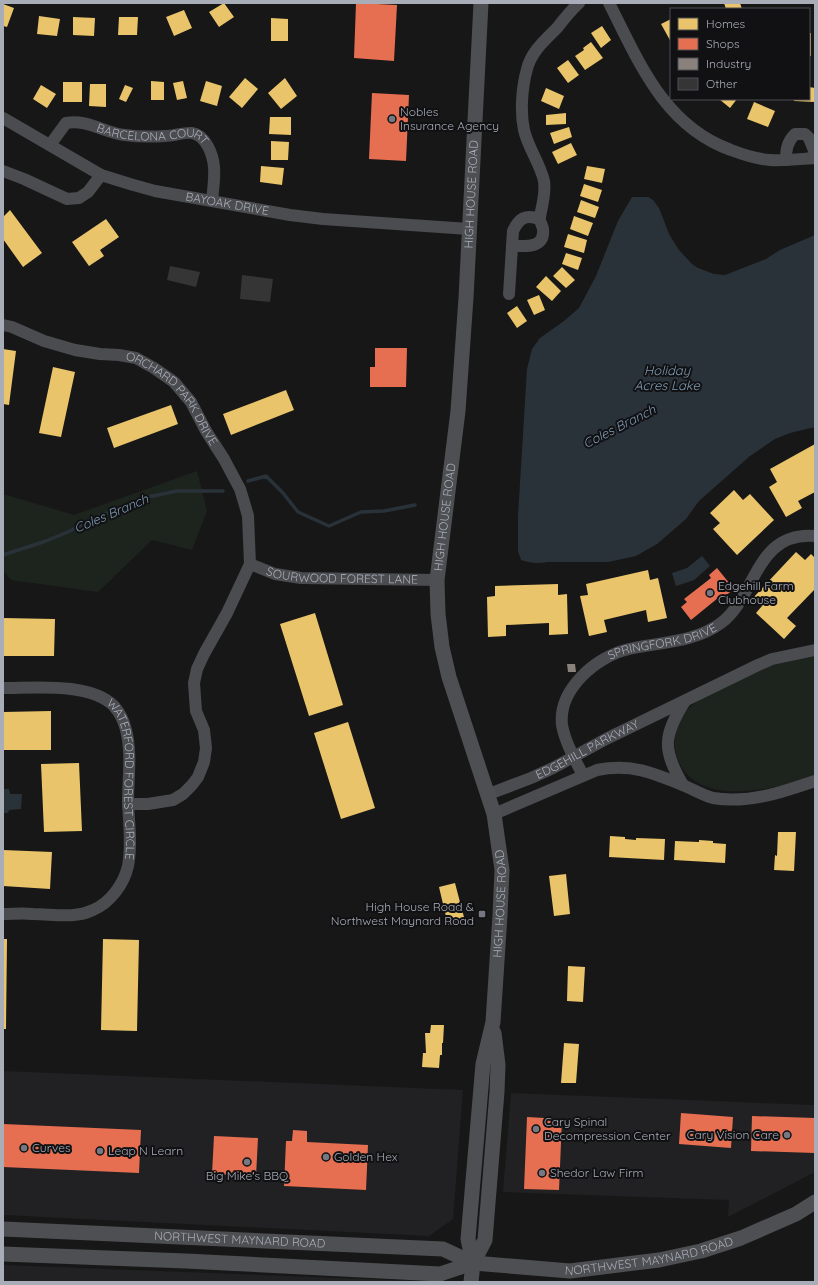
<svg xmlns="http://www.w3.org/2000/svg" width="818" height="1285" font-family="Quicksand,sans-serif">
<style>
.built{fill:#212123}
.green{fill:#1d241e}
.water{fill:#2a3239}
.homes{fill:#e9c46a}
.shops{fill:#e76f51}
.industry{fill:#8a817c}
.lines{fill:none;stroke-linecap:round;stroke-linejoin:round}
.stream{stroke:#2a3239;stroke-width:3.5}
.building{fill:#353536}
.minor{stroke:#4b4c50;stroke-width:12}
.major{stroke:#4d4f52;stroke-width:15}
.poi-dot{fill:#757880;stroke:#111113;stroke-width:1.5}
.labels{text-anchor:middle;stroke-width:4;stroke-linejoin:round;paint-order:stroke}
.poi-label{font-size:12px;fill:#a8adb8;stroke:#111113;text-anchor:start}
.street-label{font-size:12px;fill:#a8adb8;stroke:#111113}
.water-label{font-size:13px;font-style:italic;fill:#7f9bb3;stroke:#111113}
</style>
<rect width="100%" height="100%" fill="#171717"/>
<path class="built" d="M3,1071L463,1090L453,1219L429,1236L3,1215Z
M511,1093L815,1105V1172L728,1217L729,1200L503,1192Z
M3,1265L419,1281V1282H3Z"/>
<path class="green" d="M197,471L207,511L192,550L152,540L98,592L11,580L3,570V494L74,515Z
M815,655V776C775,789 692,811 676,754C672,739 676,723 686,711C694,702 705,697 716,691C740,679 765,665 791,659C799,658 807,657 815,655Z"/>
<path class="water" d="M632,197H648L653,200L659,208L669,234L679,250L692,264L698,268L714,274L725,275L766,259L780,250L815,235V427L790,433L775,439L750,456L699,501L686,519L657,544L636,556L608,562H548C538,564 530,563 521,560L518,551V516L527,369L532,349L540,338L564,321L579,308L596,276L618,221Z
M702,556L710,566L694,580L676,586L672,573L687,568Z
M3,789H9L10,794H22L21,809L9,810L8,813H3Z"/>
<path class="homes" d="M224,3L234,17L219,27L209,12Z
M724,3H740L742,9H726Z
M3,4L14,8L7,27L3,26Z
M184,10L192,28L174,36L166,17Z
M39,16L60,19L57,36L37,34Z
M73,17L95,18L94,36L73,35Z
M119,17H138L137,35H118Z
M271,18L288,19V41H271Z
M671,19V42L661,24Z
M602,26L611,40L601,48L591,33Z
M809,33H811V56H809Z
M591,42L603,58L585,70L575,56L584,50L583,48Z
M568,60L579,75L568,83L557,68Z
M245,78L258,89L242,108L229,97Z
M285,78L297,96L281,109L268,93Z
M151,81L164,82V100H151Z
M183,81L187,98L177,100L173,83Z
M206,81L222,86L217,106L200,101Z
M63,82H82V102H63Z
M90,84H106V107L89,106Z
M41,85L56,94L47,108L33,99Z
M125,85L133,88L126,102L119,99Z
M809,87L815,88V102L794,101V99H809Z
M546,88L564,96L559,109L541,101Z
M719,99H737L730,108Z
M754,102L775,111L768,127L747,119Z
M566,113V124L546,125V115Z
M270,117H291V135L269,134Z
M569,127L572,137L554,144L550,133Z
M271,141L289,142L288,160H271Z
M571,143L577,155L558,164L552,152Z
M261,166L284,168L282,185L260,182Z
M587,166L605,169L602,183L584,179Z
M584,184L602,190L598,202L580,196Z
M581,200L599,207L595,218L577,212Z
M10,210L42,253L23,267L3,239V217Z
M574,216L593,223L588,236L570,229Z
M106,219L119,237L100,250L104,256L89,266L72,242Z
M568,234L587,240L584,253L564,247Z
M566,253L582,258L578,270L562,264Z
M562,267L575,280L566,288L553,276Z
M546,276L561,291L552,301L536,287Z
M539,295L545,310L534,315L527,300Z
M517,306L527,321L517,328L507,313Z
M3,349L16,351L9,405L3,404Z
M53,367L75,372L61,437L39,433Z
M286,390L294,410L231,435L223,414Z
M171,405L178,424L114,448L107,428Z
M815,444V492L798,501L802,508L786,517L769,487L777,482L770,469Z
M734,490L743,500L750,494L774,520L737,555L713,529L720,523L710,513Z
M796,552L805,560L811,554L815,558V589L787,618L796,626L784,639L756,613L762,606L753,598Z
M648,570L650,580L658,578L667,618L648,622L646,610L604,620L607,632L589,636L580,596L588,595L586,584Z
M558,584V595L567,594L568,634L549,635V623L506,625V636L488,637L487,597L495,596V586Z
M315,613L343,705L309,716L280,624Z
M3,618L55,619L54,656H3Z
M51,711V750H3V712Z
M348,722L375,808L341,819L314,733Z
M79,763L82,831L44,832L41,764Z
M778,832H796L794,871L774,870L775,855L777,856Z
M610,836L625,837V839L636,840V838L665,839L664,860L609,857Z
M699,840L713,841V843L726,844L725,863L674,860L675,841L699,842Z
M3,850L52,852L50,889L3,886Z
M566,874L570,914L554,916L549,876Z
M455,883L465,921L448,925L439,887Z
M3,939H7L6,1029H3Z
M103,939L139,940L137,1031L101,1030Z
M568,966L585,967L583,1002L567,1001Z
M431,1025H444L443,1043H442V1055H440L439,1068L422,1067L423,1053H426L425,1033H430Z
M564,1043L579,1044L576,1083H561Z"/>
<path class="shops" d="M356,3L397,5L394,61L354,58Z
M372,93L409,95L406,161L369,159Z
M375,348H407L406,387H370V367H375Z
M717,568L734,589L720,600L718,598L691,620L681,607L687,602L684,599L711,578L709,575Z
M681,1113L733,1117L731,1148L679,1144Z
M752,1116L815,1118V1153L751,1151Z
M527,1117L562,1119L559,1190L524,1189Z
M3,1124L141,1130L139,1173L3,1167Z
M293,1130L307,1131V1142L368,1145L366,1190L284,1186L286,1141H292Z
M214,1136L258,1138L256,1176L212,1174Z"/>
<path class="industry" d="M567,664H575L576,672H568Z"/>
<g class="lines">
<path class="stream" d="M248,481L266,476L283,493L298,512L329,526L361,512L384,511L415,505
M3,555L46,541L70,531L95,518L148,497L177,491H223"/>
</g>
<path class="building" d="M170,266L200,272L196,287L167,280Z
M242,275L273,279L270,302L240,299Z"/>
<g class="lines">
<g class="minor">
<path d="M609,3C639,62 664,126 731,150C744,155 756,159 770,160C785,161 800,159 815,158"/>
<path id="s1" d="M3,118L101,175L130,184L155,191L290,215L323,219L469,229"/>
<path id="s2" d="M50,145L66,123C88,119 104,133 125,135C139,137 151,137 165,136C174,136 184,132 192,133C206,135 213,155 214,167C215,178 213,190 212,201"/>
<path d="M786,160C786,150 787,142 795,134H805L809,138L815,153"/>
<path d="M3,171L24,179L67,199L79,198L88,192L101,175"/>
<path d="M512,246C525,246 545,249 543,229C542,224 539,221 540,217C542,205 546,193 544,181C540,163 528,148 524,130C520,111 522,87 527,69C531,52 545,40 557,28C564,19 571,10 579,3"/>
<path d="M509,294L513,231C519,218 526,214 539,219"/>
<path id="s3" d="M3,325L12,327L44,341L75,350L100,354L119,355L136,358L154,368L174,382L191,402L206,431L224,459L240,489L244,502L248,516L250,564L227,613L204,654L197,669L194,683L196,711L204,730L206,748L204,762L198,777L192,785L183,794L173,800L148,804H128"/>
<path id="s4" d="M250,564L275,574L301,578L437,580"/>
<path id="s5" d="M3,688C35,688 90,682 114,706C120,713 124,721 126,730C132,753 128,779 128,803C129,823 132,846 128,866C124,884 110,903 93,910C74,919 53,914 33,914C23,913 13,914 3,914"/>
<path id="s6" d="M583,775C575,760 565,742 562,725C558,689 597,656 629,649C660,642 694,643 721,623C757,596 755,531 815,536"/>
<path d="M683,785C662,749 663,736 685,701"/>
<path id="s7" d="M489,794L531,778L553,768L606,739L758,665L772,659L815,650"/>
<path d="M494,814L597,770C631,763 654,773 685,786C694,790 704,796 713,798C748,804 783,792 815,781"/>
</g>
<g class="major">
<path id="s8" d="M3,1229L443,1249L473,1263"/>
<path id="s9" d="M3,1254L186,1261L440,1274L473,1263L570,1271L659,1260L701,1251L741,1238L796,1214L815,1202"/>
<path d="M473,1263L485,1240L497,1092L498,1065L494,1033"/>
<path id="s10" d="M471,1282L473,1263L468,1239L483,1064L493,1022L500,915L502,870L494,814L449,677L442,647L438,614L437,580L458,411L466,298L481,3"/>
</g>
</g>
<g class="poi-dot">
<circle cx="392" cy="119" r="4"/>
<circle cx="710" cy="593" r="4"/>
<rect x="478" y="910" width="8" height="8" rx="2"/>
<circle cx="536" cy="1129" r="4"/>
<circle cx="787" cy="1135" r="4"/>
<circle cx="24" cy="1148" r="4"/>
<circle cx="100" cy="1151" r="4"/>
<circle cx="326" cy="1157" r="4"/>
<circle cx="247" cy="1162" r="4"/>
<circle cx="542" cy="1173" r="4"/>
</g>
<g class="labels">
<g class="poi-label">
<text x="400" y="116">Nobles<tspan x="400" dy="14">Insurance Agency</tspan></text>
<text x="718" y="590">Edgehill Farm<tspan x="718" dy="14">Clubhouse</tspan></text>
<text x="474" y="911" text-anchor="end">High House Road &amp;<tspan x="474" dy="14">Northwest Maynard Road</tspan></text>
<text x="544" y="1126">Cary Spinal<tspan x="544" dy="14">Decompression Center</tspan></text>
<text x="779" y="1139" text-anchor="end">Cary Vision Care</text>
<text x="32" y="1152">Curves</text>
<text x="108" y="1155">Leap N Learn</text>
<text x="334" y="1161">Golden Hex</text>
<text x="550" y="1177">Shedor Law Firm</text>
<text x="247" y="1180" text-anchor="middle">Big Mike's BBQ</text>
</g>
<g class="street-label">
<text dy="4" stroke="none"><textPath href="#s2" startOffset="116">BARCELONA COURT</textPath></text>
<text dy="4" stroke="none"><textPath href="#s10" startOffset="1101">HIGH HOUSE ROAD</textPath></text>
<text dy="4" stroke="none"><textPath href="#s1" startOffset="243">BAYOAK DRIVE</textPath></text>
<text dy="4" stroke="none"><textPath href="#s3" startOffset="193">ORCHARD PARK DRIVE</textPath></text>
<text dy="4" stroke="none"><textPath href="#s10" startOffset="777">HIGH HOUSE ROAD</textPath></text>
<text dy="4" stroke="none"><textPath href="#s4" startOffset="94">SOURWOOD FOREST LANE</textPath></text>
<text dy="4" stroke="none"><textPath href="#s6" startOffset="198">SPRINGFORK DRIVE</textPath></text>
<text dy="4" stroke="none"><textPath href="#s7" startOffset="108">EDGEHILL PARKWAY</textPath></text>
<text dy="4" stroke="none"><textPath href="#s5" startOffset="190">WATERFORD FOREST CIRCLE</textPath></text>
<text dy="4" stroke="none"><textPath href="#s10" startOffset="381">HIGH HOUSE ROAD</textPath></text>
<text dy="4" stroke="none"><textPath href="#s8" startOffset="237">NORTHWEST MAYNARD ROAD</textPath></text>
<text dy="4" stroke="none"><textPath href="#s9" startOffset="650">NORTHWEST MAYNARD ROAD</textPath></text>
</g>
<g class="water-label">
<text x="667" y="375">Holiday<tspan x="667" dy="15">Acres Lake</tspan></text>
<text transform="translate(619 426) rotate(-27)" y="5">Coles Branch</text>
<text transform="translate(111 513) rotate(-23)" y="5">Coles Branch</text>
</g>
</g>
<rect width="818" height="1285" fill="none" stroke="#a8adb8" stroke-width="8"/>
<rect x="670" y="8" width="140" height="92" fill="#111113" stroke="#4d4f55"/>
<rect x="678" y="18" width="20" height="12" fill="#e9c46a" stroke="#4d4f55"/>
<text x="706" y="28" font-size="12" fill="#a8adb8">Homes</text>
<rect x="678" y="38" width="20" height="12" fill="#e76f51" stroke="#4d4f55"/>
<text x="706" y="48" font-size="12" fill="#a8adb8">Shops</text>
<rect x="678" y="58" width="20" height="12" fill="#8a817c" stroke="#4d4f55"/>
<text x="706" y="68" font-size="12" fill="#a8adb8">Industry</text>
<rect x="678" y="78" width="20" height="12" fill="#353536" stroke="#4d4f55"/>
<text x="706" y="88" font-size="12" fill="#a8adb8">Other</text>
</svg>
